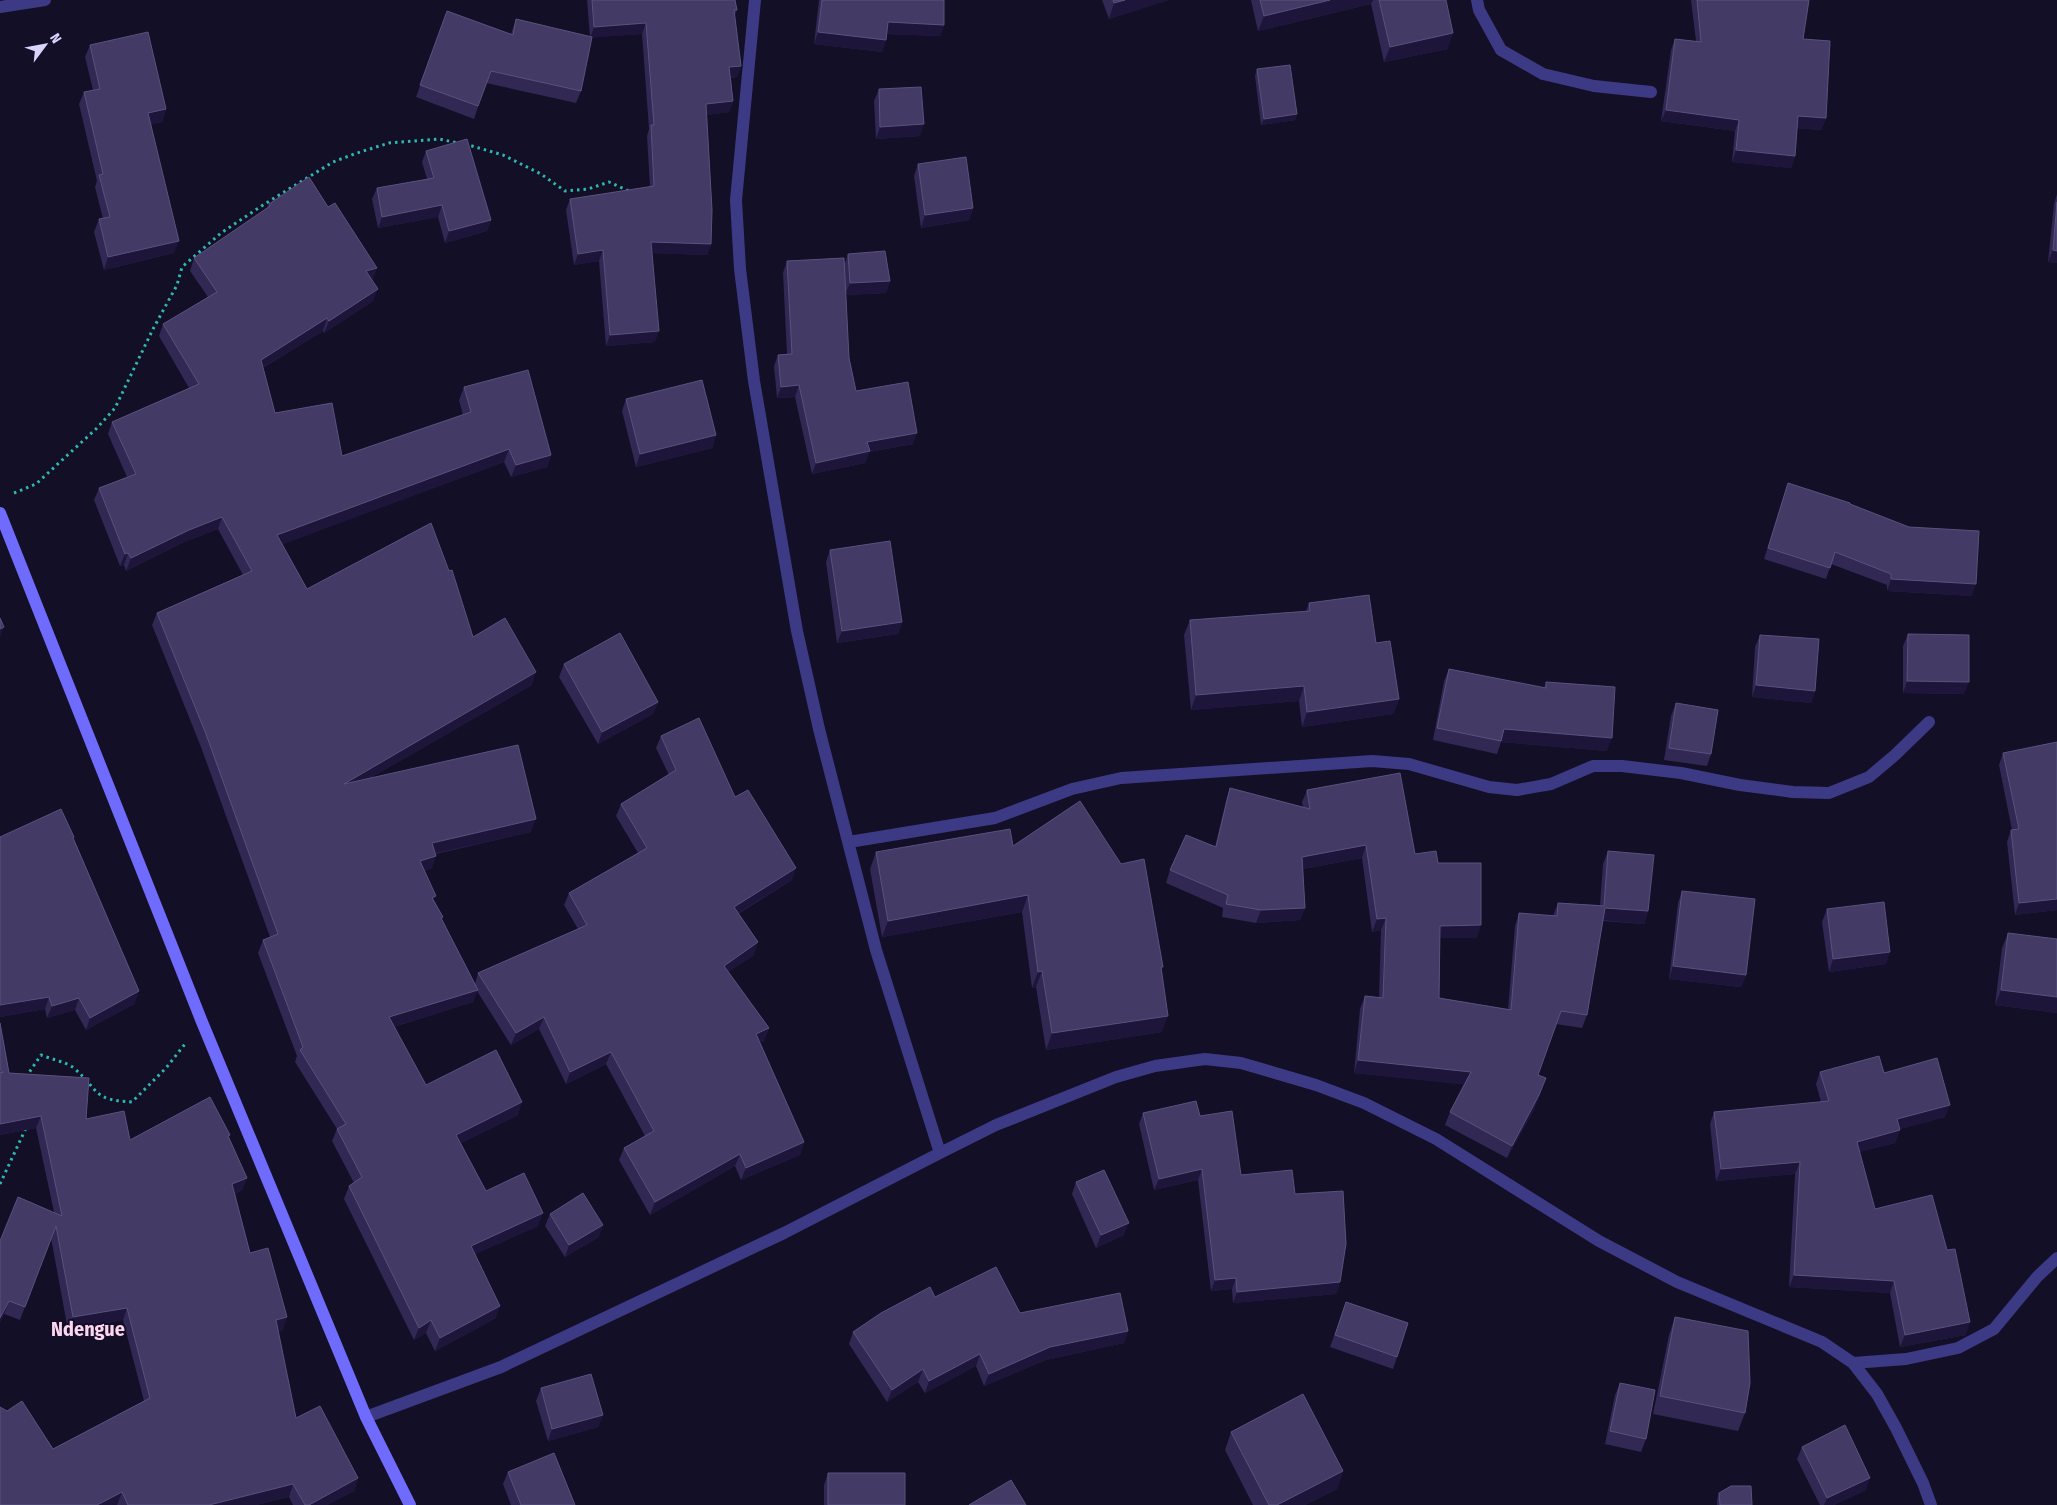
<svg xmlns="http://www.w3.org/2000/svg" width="2057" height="1505" font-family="'Fira Sans Condensed',sans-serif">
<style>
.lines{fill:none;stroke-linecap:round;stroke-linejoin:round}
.path{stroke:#2fb8b0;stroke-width:3;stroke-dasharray:2.5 4;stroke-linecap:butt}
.minor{stroke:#3d3a85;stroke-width:12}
.secondary{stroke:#6f6bff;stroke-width:12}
.wall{fill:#312854}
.shaded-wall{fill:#1d163a}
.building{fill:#433a66;stroke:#5a527e}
.labels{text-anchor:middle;stroke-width:4;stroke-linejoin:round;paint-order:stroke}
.quarter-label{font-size:20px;font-weight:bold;fill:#ffd6f0;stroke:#130f26}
</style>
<rect width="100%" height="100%" fill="#130f26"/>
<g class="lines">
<path class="path" d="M465,144L503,155L541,174L565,191L588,189L609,182L631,192
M14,493L36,484L97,428L115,408L153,329L177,285L182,267L221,233L263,205L333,162L357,153L389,143L439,139L458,143
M26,1077L41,1055C51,1059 66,1062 74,1068C100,1091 92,1100 132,1102L166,1068L185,1044
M0,1184L26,1128"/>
<path class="minor" d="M1477,0L1479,10L1501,50L1543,74L1594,86L1651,92
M0,7L45,0
M849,842L995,818L1072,789L1121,778L1372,761L1409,764L1489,787L1517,790L1551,784L1593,766H1622L1681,773L1740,785L1793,792L1829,793L1869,777L1895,755L1929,722
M940,1153L996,1125L1116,1077L1155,1066L1205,1059L1241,1063L1316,1085L1364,1103L1436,1139L1599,1241L1677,1282L1822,1342L1853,1363L1877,1394L1896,1428L1923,1483L1931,1505
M1853,1363L1906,1359L1958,1348L1994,1329L2037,1277L2057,1258
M366,1417L501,1367L784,1233L940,1153L876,950L819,729L797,631L754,381L740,269L736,200L755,0"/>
<path class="secondary" d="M0,513L202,1022L366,1417L410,1505"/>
</g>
<path class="wall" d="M587,0H735L737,10L734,16L741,66L737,77L731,78L733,101L729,112L706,115L711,244L707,255L652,253L655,342L606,346L599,261L574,265L566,210L570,199L650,187L647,136L649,129L642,34L592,37L581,91L576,103L486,83L474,119L416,97L447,11L511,34L516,19L590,37Z
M819,0H944V25L940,36L887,34L886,40L882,52L814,44Z
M1102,0H1168L1109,19Z
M1251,0H1446L1448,49L1384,62L1371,4L1258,31Z
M1691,0H1809L1803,39L1826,118L1821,130L1797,128L1795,156L1791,168L1732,162L1735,131L1661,121L1671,50L1675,39L1696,41Z
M90,45L166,109L162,122L151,124L174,253L104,270L94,232L99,219H103L95,187L97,181L79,104L84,92L93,90L85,57Z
M1257,69L1297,114L1295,120L1261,125L1255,76Z
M879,89L920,136L876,139L874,101Z
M426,151L491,220L487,231L445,243L438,217L378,228L372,199L377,188L427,179L422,162Z
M918,164L973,208L969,220L921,228L914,176Z
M2057,194V263L2048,262L2054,204Z
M269,204L373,280V301L324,333L323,331L263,368L275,413L342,456L463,415L459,400L464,387L551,455L547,467L511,477L504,462L282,544L307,589L473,637L532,685L372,777L531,832L436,854L432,868L424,871L434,900L443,917L442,919L475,984L478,973L578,929L564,905L569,893L638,853L616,816L621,804L669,775L656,748L661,736L735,797L792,880L738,914L754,955L728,972L769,1028L764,1041L760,1042L804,1142L800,1155L741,1180L735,1166L650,1215L619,1160L624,1148L645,1136L606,1064L566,1084L539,1029L511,1045L477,991L473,1002L394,1027L426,1085L518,1115L461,1143L486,1191L538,1226L475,1254L496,1318L435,1351L426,1333L414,1340L344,1199L349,1186L354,1183L332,1141L337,1129L295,1062L297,1056L258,953L263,940L270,937L201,747L152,625L157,613L243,575L218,529L184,542L126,571L124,565L120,566L94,500L99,488L127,477L108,434L112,422L189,388L159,336L163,324L208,297L190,271L194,258L267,208Z
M848,254L890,281L886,293L846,295L849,358L856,391L913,444L869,452L865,463L812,474L795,397L777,398L774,366L778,355L787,354L783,273L787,261L844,266Z
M626,399L716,435L712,448L636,467L622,411Z
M1788,483L1850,504L1972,596L1887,591V585L1831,564L1826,579L1764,559Z
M830,550L902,622L898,634L837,643L826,562Z
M1309,603L1376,643L1399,699L1393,714L1302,727L1299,701L1191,710L1184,635L1190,620L1306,611Z
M1908,634L1964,694L1903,693V646Z
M1760,635L1815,691L1811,703L1752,697L1755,647Z
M564,664L658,702L653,714L598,744L559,677Z
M1449,669L1544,688L1546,682L1607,751L1501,742L1497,754L1433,740L1444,681Z
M1676,703L1711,754L1707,766L1664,760L1671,716Z
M2057,742V910L2015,915L2007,842L2011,830H2012L1999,765L2003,753Z
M1230,788L1303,807L1302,802L1307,790L1415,854L1438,863L1477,938H1440L1439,998L1508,1009L1515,926L1519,913L1553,916L1558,903L1600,905L1603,864L1608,851L1648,911L1644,924L1603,921L1587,1015L1582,1028L1556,1024L1538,1075L1535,1108L1507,1158L1445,1125L1450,1112L1464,1084L1354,1073L1360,1009L1365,996L1379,998L1381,930L1372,932L1362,858L1303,869L1305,908L1300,920L1256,923L1222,917L1223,908L1166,883L1170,870L1215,847L1226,801Z
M0,837L74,839L139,991L134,1004L86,1030L75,1010L47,1018L45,1009L0,1017Z
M1013,846L1161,970L1162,1032L1046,1050L1036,987L1032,988L1022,912L882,937L870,869L876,852Z
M1682,891L1746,975L1741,987L1669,979L1678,903Z
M1827,909L1886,964L1829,972L1822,922Z
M2008,933L2057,939V1013L1995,1005L2002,948Z
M0,1023L9,1073L86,1119L130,1140L230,1135L229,1137L247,1178L242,1190L235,1194L250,1253L283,1330L278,1331L296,1418L358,1478L354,1491L327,1505H293L289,1497L256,1505H0L53,1449L144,1401L123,1320L68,1330L51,1238L20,1320L4,1314L0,1322V1241L54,1212L36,1128L0,1135Z
M1820,1072L1884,1073L1945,1117L1900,1129L1895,1143L1859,1152L1875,1209L1966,1335L1900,1347L1890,1293L1789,1287L1795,1174L1716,1181L1710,1124L1714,1112L1821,1102L1816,1084Z
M1143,1113L1200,1116L1241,1175L1295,1194L1340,1282L1336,1294L1233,1303L1232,1289L1211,1291L1198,1180L1154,1190L1139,1124Z
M1076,1182L1124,1235L1096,1248L1072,1194Z
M550,1214L599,1237L565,1257L545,1226Z
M935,1297L1020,1313L1128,1331L1124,1343L1046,1360L984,1386L976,1366L925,1393L918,1382L887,1402L849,1344L853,1332Z
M1346,1302L1397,1357L1393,1369L1330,1347Z
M1675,1317L1745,1413L1738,1431L1653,1414L1669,1335Z
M1620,1383L1646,1439L1641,1452L1605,1444L1615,1395Z
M541,1388L603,1415L598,1427L548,1441L536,1401Z
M1231,1432L1343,1471L1337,1489L1305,1505H1253L1225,1450Z
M1802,1447L1866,1490L1834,1505H1820L1797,1459Z
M508,1472L575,1505H511L503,1484Z
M828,1473L905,1505H824V1485Z
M1719,1493L1752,1505H1717V1499Z"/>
<path class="shaded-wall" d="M1125,0H1168L1109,19L1114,3Z
M1330,0H1373L1371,4L1258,31L1264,16Z
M888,22L944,25L940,36L884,34Z
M646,23L642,34L590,38L594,27Z
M818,32L886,40L882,52L814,44Z
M1453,33L1448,49L1384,62L1390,47Z
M741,66L737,77L725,78L729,67Z
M733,101L729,112L702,116L706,104Z
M166,109L162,122L144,126L148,113Z
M1666,110L1739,120L1735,131L1661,121Z
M1297,114L1295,120L1261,125L1264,119Z
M1798,116L1826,118L1821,130L1794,128Z
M924,124L920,136L876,139L880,127Z
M1736,150L1795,156L1791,168L1732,162Z
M442,205L438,217L378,228L382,217Z
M973,208L969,220L921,228L925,215Z
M491,220L487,231L445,243L449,231Z
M179,241L174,253L104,270L108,257Z
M651,242L711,244L707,255L647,253Z
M603,250L599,261L574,265L578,254Z
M2053,250L2057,251V263L2048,262Z
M377,268L373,280L361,284L366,271Z
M890,281L886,293L845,295L850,283Z
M378,289L373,301L324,333L329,321Z
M327,318L323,331L256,372L261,360Z
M659,331L655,342L606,346L610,335Z
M799,385L795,397L777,398L781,387Z
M917,433L913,444L869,452L865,463L812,474L816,463L867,442Z
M716,435L712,448L636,467L640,454Z
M509,449L504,462L273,548L277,535Z
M551,455L547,467L511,477L516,465Z
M222,517L218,529L184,542L126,571L131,558L189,530Z
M128,553L124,565L120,566L125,554Z
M1891,579L1976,584L1972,596L1887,591Z
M902,622L898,634L837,643L842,631Z
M4,627L0,638V629Z
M536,672L532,685L339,796L344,784Z
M1907,681L1969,682L1964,694L1903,693Z
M1756,685L1815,691L1811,703L1752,697Z
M1304,686L1299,701L1191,710L1196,695Z
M1399,699L1393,714L1302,727L1307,712Z
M658,702L653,714L598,744L602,732Z
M1504,729L1612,738L1607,751L1501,742Z
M536,819L531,832L428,855L432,843Z
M1366,845L1362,858L1297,870L1302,857Z
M436,856L432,868L415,874L420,861Z
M796,868L792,880L729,919L734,907Z
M1028,895L1022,912L882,937L888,921Z
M2057,899V910L2015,915L2019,903Z
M1305,908L1300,920L1256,923L1261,910Z
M1605,908L1648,911L1644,924L1601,920Z
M1386,918L1381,930L1372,932L1377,919Z
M1481,925L1477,938H1435L1440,926Z
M758,942L754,955L719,978L724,966Z
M1890,952L1886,964L1829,972L1833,959Z
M1673,966L1746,975L1741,987L1669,979Z
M1042,971L1036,987L1032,988L1038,972Z
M478,990L473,1002L384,1030L389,1017Z
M2001,990L2057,997V1013L1995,1005Z
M139,991L134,1004L86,1030L90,1018Z
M49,997L45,1009L0,1017V1005Z
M79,998L75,1010L47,1018L52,1006Z
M1168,1016L1162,1032L1046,1050L1052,1033Z
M544,1017L539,1029L511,1045L516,1033Z
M769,1028L764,1041L752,1046L756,1034Z
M611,1052L606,1064L566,1084L570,1072Z
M1358,1060L1471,1072L1466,1085L1354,1073Z
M1546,1078L1535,1108L1507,1158L1512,1146Z
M522,1102L518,1115L452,1148L456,1135Z
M1950,1105L1945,1117L1892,1131L1897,1119Z
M41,1116L36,1128L0,1135V1124Z
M1900,1130L1895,1143L1852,1154L1857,1142Z
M804,1142L800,1155L741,1180L746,1168Z
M740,1154L735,1166L650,1215L655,1202Z
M1800,1162L1795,1174L1716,1181L1721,1169Z
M1202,1169L1198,1180L1154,1190L1159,1179Z
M247,1178L242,1190L228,1197L232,1184Z
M543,1213L538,1226L467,1258L471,1246Z
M1129,1223L1124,1235L1096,1248L1101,1235Z
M603,1225L599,1237L565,1257L569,1245Z
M1794,1275L1894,1281L1890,1293L1789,1287Z
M1236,1278L1232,1289L1211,1291L1215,1280Z
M1340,1282L1336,1294L1233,1303L1237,1292Z
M9,1301L4,1314L0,1322V1318Z
M500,1306L496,1318L435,1351L440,1338Z
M127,1308L123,1320L68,1330L73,1317Z
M287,1317L283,1330L271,1333L276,1320Z
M431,1320L426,1333L414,1340L419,1328Z
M1970,1322L1966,1335L1900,1347L1905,1335Z
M1128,1331L1124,1343L1046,1360L984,1386L989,1374L1050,1347Z
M980,1354L976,1366L925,1393L929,1381Z
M923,1369L918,1382L887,1402L892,1390Z
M603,1415L598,1427L548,1441L552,1429Z
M1343,1471L1337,1489L1305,1505H1277Z
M358,1478L354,1491L327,1505H309Z
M1870,1478L1866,1490L1834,1505H1824L1827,1498Z
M293,1484L289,1497L256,1505H209Z
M122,1492L117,1505H97Z"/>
<path class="building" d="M592,0H735L737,10H734L741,66L729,67L733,101L706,104L712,210L711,244L651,242L659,331L610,335L603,250L578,254L570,199L654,186L651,125H654L646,23L594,27Z
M822,0H944V25L888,22L886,40L818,32Z
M1113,0H1125L1114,3Z
M1260,0H1330L1264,16Z
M1379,0H1446L1453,33L1390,47Z
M1697,0H1809L1803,39L1830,41L1826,118L1798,116L1795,156L1736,150L1739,120L1666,110L1675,39L1701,42Z
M447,11L513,35L516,19L592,37L581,91L491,71L478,106L420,85Z
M148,32L166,109L148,113L179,241L108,257L99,219L110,217L99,175L103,174L84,92L100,89L90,45Z
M1290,65L1297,114L1264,119L1257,69Z
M921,87L924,124L880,127L879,89Z
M467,139L491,220L449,231L442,205L382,217L377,188L434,178L426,151Z
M966,157L973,208L925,215L918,164Z
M309,177L328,207L335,203L377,268L366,271L378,289L329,321L327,318L261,360L275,413L332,403L342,456L471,412L464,387L528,370L551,455L516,465L509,449L277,535L307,589L431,523L449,571L452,570L473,637L505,618L536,672L344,784L518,745L536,819L432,843L436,856L420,861L436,896L432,898L443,917L441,918L478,990L389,1017L426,1085L496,1050L522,1102L456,1135L486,1191L524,1173L543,1213L471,1246L500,1306L440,1338L431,1320L419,1328L349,1186L362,1177L337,1129L346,1124L300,1050L303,1047L263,940L278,934L206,734L157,613L252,571L222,517L189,530L131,558L128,553L125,554L99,488L136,474L112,422L199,384L163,324L217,292L194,258L270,206L269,204Z
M2057,202V251L2053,250Z
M885,251L890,281L850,283L848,254Z
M844,258L849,358L856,391L908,382L917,433L867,442L870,451L816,463L799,385L781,387L778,355L792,354L787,261Z
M702,380L716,435L640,454L626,399Z
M1788,483L1850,503V504L1909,527L1979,531L1976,584L1891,579V574L1835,552L1830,568L1768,548Z
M890,541L902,622L842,631L830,550Z
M1369,595L1376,643L1390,641L1399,699L1307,712L1304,686L1196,695L1190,620L1310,611L1309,603Z
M0,618L4,627L0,629Z
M620,633L658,702L602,732L564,664Z
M1908,634L1969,635V682L1907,681Z
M1760,635L1819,639L1815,691L1756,685Z
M1449,669L1546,688V682L1615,687L1612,738L1504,729L1501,741L1437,728Z
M1676,703L1718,710L1711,754L1669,748Z
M699,718L735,797L748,790L796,868L734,907L758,942L724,966L769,1028L756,1034L804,1142L746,1168L740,1154L655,1202L624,1148L654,1131L611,1052L570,1072L544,1017L516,1033L478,973L587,925L569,893L647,848L621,804L676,770L661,736Z
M2057,742V899L2019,903L2011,830L2019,829L2003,753Z
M1400,773L1415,854L1436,851L1438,863H1481V925L1440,926L1439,998L1511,1010L1519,913L1557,916L1558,903L1604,906L1608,851L1654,855L1648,911L1605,908L1587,1015L1561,1011L1538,1075L1546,1078L1539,1095L1512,1146L1450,1112L1471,1072L1358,1060L1365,996L1383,998L1386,918L1377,919L1366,845L1302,857L1305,908L1261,910L1226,904L1228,895L1170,870L1186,835L1216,847L1230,788L1310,809L1307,790Z
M1080,801L1121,864L1144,859L1163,967H1161L1168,1016L1052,1033L1042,971L1038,972L1028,895L888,921L876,852L1010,829L1013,846Z
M61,809L74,837L73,838L139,991L90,1018L79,998L52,1006L49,997L0,1005V837Z
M1682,891L1755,899L1746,975L1673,966Z
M1884,902L1890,952L1833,959L1827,909Z
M2008,933L2057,939V997L2001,990Z
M0,1023L9,1073L89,1078L86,1119L124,1111L130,1140L210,1097L230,1135L228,1136L247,1178L232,1184L250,1253L268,1248L287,1317L276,1320L296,1418L320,1406L358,1478L309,1505H305L293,1484L209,1505H128L122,1492L97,1505H0V1407L7,1411L22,1401L53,1449L150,1398L127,1308L73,1317L56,1226L25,1307L9,1301L0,1318V1241L18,1197L62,1216L41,1116L0,1124V1072L3,1073L0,1069Z
M1879,1056L1884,1073L1937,1058L1950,1105L1897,1119L1900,1130L1857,1142L1875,1209L1932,1195L1947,1250L1955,1249L1970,1322L1905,1335L1894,1281L1794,1275L1800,1162L1721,1169L1714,1112L1829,1101L1820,1072Z
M1196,1101L1200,1116L1232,1111L1241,1175L1292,1170L1295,1194L1343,1191L1346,1244L1340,1282L1237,1292L1236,1278L1215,1280L1202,1169L1159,1179L1143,1113Z
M1104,1170L1129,1223L1101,1235L1076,1182Z
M583,1193L603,1225L569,1245L550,1214Z
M996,1267L1020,1313L1120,1293L1128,1331L1050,1347L989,1374L980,1354L929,1381L923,1369L892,1390L853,1332L881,1313L930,1287L935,1297Z
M1346,1302L1408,1323L1397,1357L1335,1335Z
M1675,1317L1748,1331L1750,1383L1745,1413L1660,1396Z
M591,1374L603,1415L552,1429L541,1388Z
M1620,1383L1655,1390L1646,1439L1610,1431Z
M1303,1394L1343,1471L1277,1505H1269L1231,1432Z
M1845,1425L1870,1478L1827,1498L1802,1447Z
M554,1453L575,1505H521L508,1472Z
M828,1473H905V1505H828Z
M1011,1480L1026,1505H969Z
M1731,1486H1751L1752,1505H1720L1719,1493Z"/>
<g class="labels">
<g class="quarter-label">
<text x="88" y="1336">Ndengue</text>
</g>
</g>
<g transform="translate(45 45) rotate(58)" stroke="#130f26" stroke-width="4" paint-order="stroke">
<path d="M0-4L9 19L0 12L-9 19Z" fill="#d9d4ff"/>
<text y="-8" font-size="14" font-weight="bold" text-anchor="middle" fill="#d9d4ff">N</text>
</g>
</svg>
